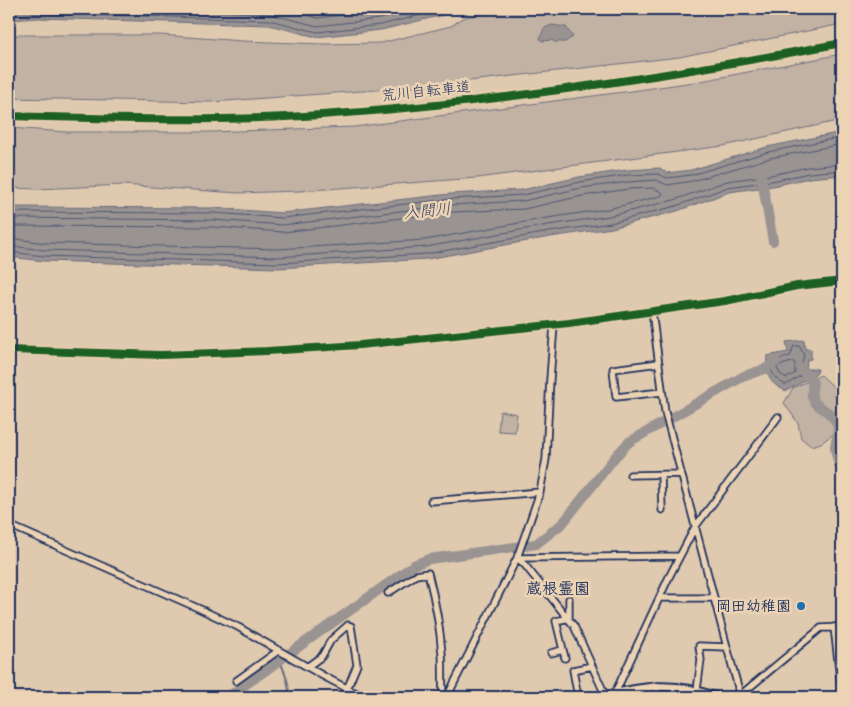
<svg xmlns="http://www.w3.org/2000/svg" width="851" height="706" font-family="Sriracha,'Klee One',sans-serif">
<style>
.green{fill:#c2b2a3;stroke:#6e7080}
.water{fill:#999392;stroke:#676b7d}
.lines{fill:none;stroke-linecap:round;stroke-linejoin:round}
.shore{stroke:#4d5773;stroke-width:1}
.stream{stroke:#676b7d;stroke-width:2}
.river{stroke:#999392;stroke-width:10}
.minor-casing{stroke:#1b2f5e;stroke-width:9}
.tertiary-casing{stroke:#1b2f5e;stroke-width:11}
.minor{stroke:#ecd3b4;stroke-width:5.5}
.tertiary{stroke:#ecd3b4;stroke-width:7}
.cycleway-casing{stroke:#ecd3b4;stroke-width:11}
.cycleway{stroke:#1b5e20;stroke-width:8}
.poi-dot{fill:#1f6fb2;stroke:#ecd3b4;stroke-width:2}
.labels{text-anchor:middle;stroke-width:5;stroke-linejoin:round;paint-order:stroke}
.street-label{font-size:15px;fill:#1b2f5e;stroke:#ecd3b4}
.poi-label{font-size:15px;font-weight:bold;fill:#1b2f5e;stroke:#ecd3b4;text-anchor:end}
.water-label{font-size:16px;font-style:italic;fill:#344368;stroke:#ecd3b4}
.neighbourhood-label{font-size:16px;font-weight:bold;fill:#1b2f5e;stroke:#ecd3b4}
</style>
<rect width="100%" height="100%" fill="#dfc9af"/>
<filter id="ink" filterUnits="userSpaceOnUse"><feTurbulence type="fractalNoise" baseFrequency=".02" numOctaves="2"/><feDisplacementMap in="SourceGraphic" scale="10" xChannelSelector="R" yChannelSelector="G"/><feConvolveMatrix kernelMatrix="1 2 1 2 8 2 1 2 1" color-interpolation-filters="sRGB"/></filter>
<g filter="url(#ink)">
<path class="green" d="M500,9H842V24L679,57L417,87L212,102L9,98V35H160L242,41L323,44L381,43L451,26L463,18Z
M842,54V120L723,146L477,178L299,191L238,193L123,185L38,189L9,188V128L66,132H209L354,127L639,90L701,81Z
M821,375L842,395V439L832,435L821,443L811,446L801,438L798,423L784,403L793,388Z
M500,411L517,414L515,432L498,431Z"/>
<path class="water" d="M9,9H458L443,15L381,30L316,37L269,25L39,18L9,20Z
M552,25L566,27L573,37L565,42H554L553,40L542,41L540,39L544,28Z
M842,132V175L809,178L773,186L729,192L677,211L612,228L550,237L427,259L278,268L44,261L9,257V207L214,208L282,213L450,194L522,190L579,177L627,170L660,168L667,173L691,170L767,147Z
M804,340L805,349H811V359L807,360L806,369H818L817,373L786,391C769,384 765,374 767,356L788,352L786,342Z"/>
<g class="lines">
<path class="shore" d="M88,9L214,11L270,14L317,26L379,19L421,9
M282,9L318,18L389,9
M9,15L39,13L269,20L317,32L380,25L445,9
M9,212L214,213L282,218L450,199L523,195L580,182L628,175L658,174L667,178L691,175L768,152L842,137
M9,218L213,220L283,225L451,205L523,201L581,188L629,182L656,180L667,185L692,181L770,158L842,144
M9,226L213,227L283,232L452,212L524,209L582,196L629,189L654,188L663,193L661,196L608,209L547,218L425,240L278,249L45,243L9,238
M9,246L45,250L278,257L426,247L548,225L610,216L674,200L727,181L771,175L808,167L842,164
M9,252L44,256L278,263L426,254L549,232L611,223L676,206L728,187L772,181L809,173L842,170
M794,346H799L804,354L801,368L803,374L786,385C776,380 770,374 771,362L790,356Z
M794,362L795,364V373L787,378L780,374L777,368L778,366Z"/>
<path class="stream" d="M280,660C284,672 290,684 289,697"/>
<path class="river" d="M761,175L773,241
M800,368L813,383C806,411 829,404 837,424C840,433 835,440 835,448C836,455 839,465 842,471
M228,697L414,565L429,559L536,544L563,523L615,457L629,442L744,376L765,369L776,362"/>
<g class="minor-casing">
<path id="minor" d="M652,311L665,412L727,647L738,687V697
M9,350L161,355L267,351L360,345L569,323L725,301L797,286L842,281
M659,363L613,369L616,397L662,392
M630,475L681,474
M661,475L662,510
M431,501L540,492
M9,525L200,609L238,627L325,677L364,697
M517,558L524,564L574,626L606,697
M517,558L679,556
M388,593L416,575L428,573C435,600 440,626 442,654C443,668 442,683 443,697
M659,598H714
M834,627L842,695
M551,653L563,650
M565,658L556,621L569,618V599
M307,667L322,656L331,640L348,625L351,626L357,665L347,689
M236,681L278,651
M657,686V697
M697,690L701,660L699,646L727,647
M615,693L669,577L695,527L778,417
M447,697L517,558L540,492L546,459L550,379L554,325
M578,697L573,670L592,666
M738,697L821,628L842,627"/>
</g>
<g class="tertiary-casing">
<path id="tertiary" d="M599,697C643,687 672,680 716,697"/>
</g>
<use href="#minor" class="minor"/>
<use href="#tertiary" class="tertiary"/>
<g class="cycleway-casing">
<path id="cycleway" d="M9,116C113,119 217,122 321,115C496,103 670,76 842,43
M9,350L161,355L267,351L360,345L569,323L725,301L797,286L842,281"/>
</g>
<use href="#cycleway" class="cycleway"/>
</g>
</g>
<circle class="poi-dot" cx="801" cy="606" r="5"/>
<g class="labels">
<g class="street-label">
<text transform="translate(426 91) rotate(-6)" y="5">荒川自転車道</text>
</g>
<g class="poi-label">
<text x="791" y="611">岡田幼稚園</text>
</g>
<g class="water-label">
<text transform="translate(427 210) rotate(-6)" y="6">入間川</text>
</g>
<g class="neighbourhood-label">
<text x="558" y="594">蔵根霊園</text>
</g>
</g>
<rect width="851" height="706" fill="none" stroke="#ecd3b4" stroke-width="30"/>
<rect x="15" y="15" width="821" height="676" fill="none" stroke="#1b2f5e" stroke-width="2" filter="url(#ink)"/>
</svg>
